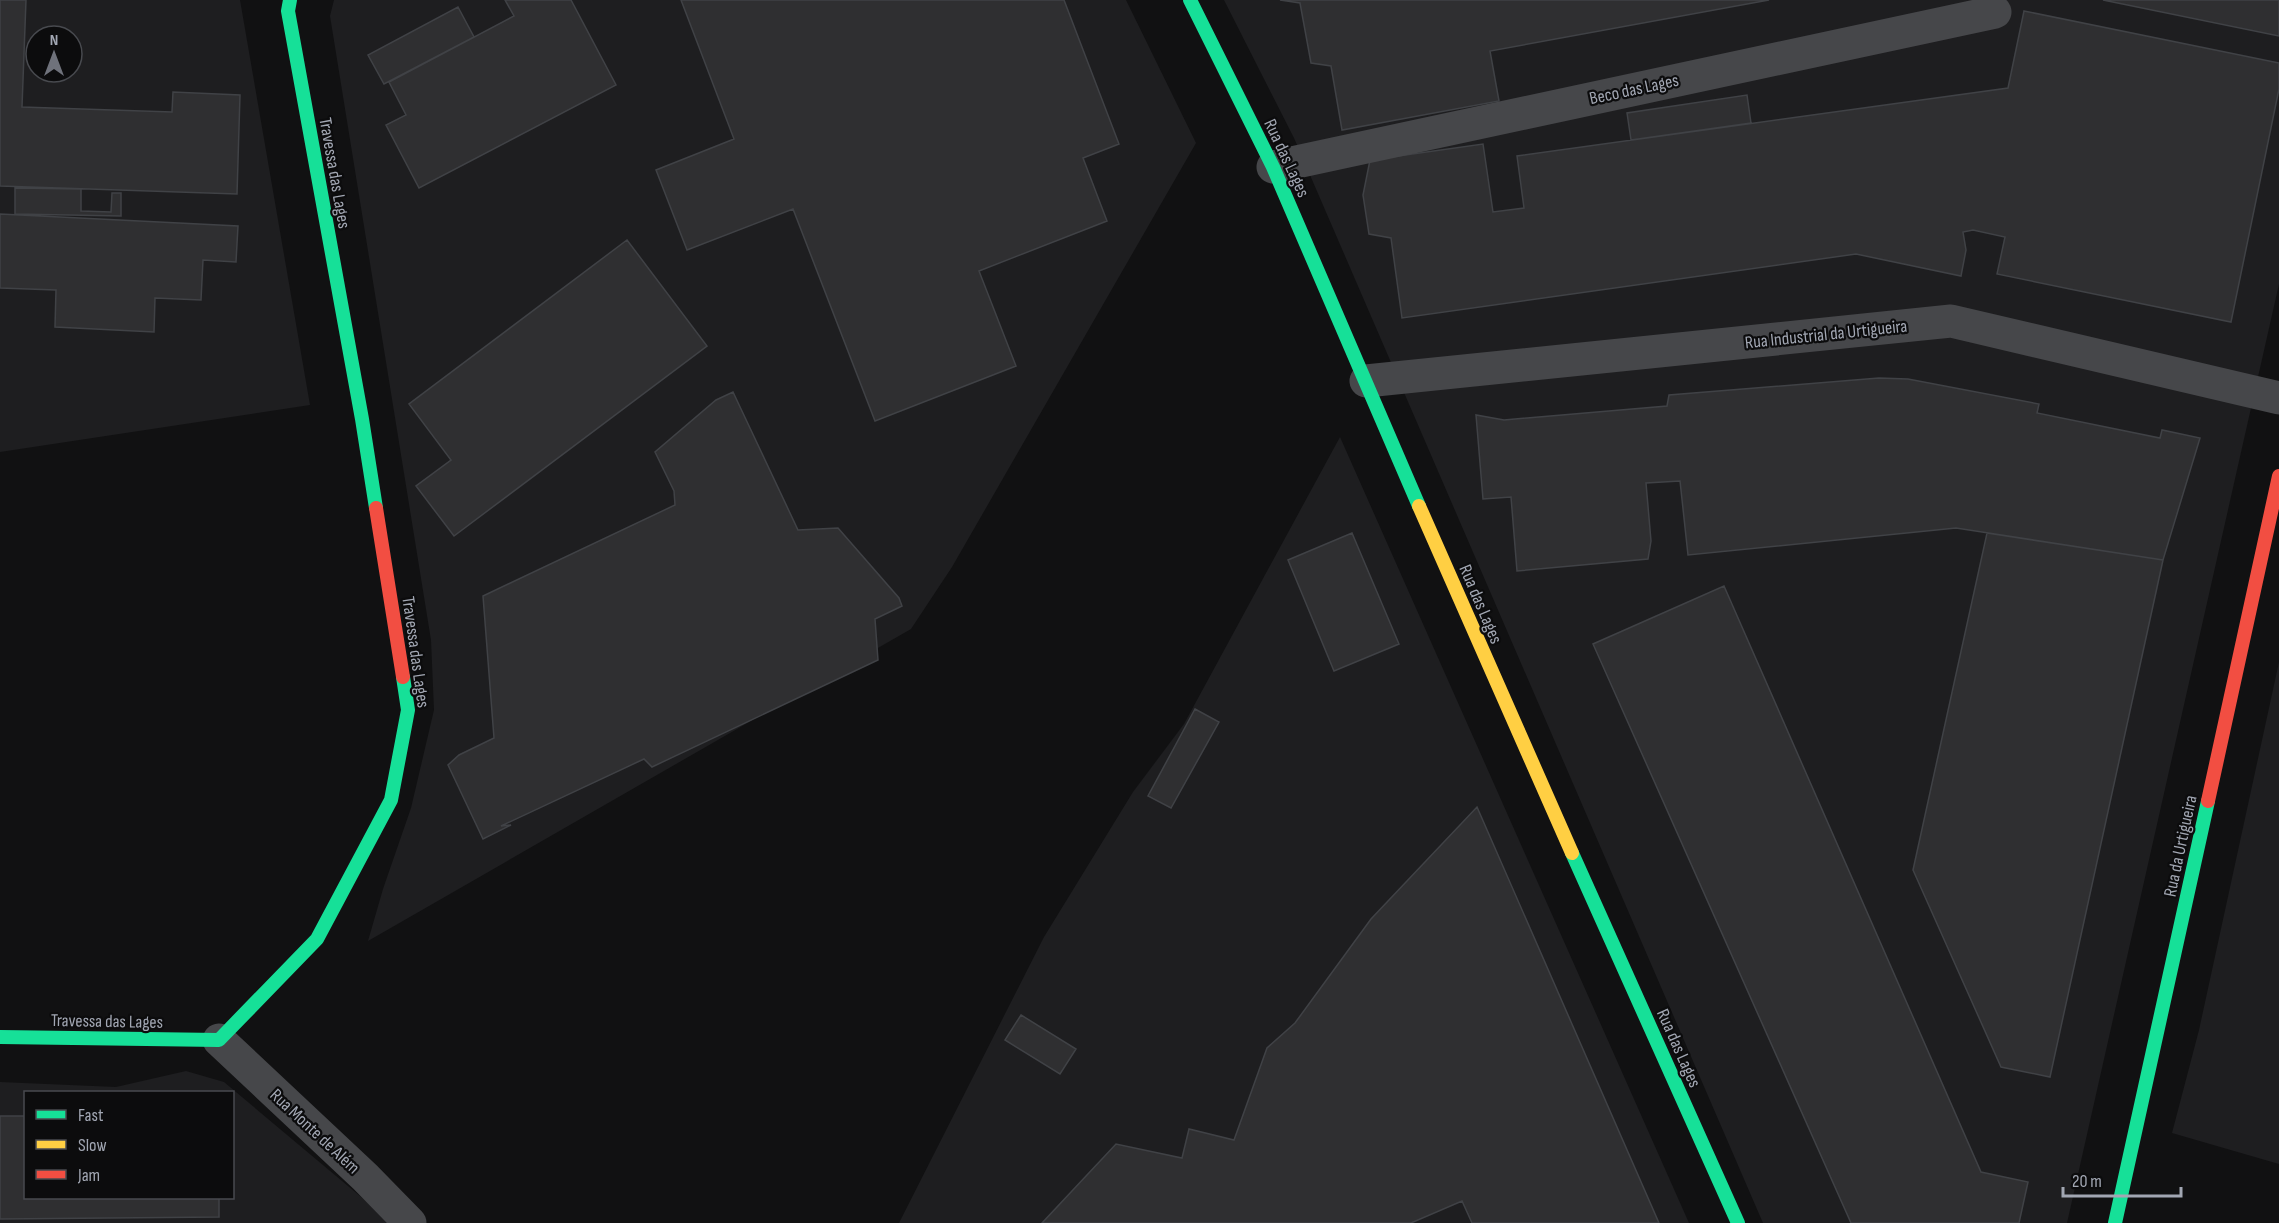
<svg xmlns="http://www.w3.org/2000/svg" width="2279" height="1223" font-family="'Sofia Sans Condensed',sans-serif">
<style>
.built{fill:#1e1e20;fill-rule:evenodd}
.building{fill:#2f2f31;stroke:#404246;stroke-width:1.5}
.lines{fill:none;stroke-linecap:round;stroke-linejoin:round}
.street{stroke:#46474a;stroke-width:33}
.fast{stroke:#16e098;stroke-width:14}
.slow{stroke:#ffcf43;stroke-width:14}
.jam{stroke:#f24e42;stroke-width:14}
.labels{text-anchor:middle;stroke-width:4.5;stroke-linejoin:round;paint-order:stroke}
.street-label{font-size:18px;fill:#a2a7b3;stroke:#0c0c0d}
</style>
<rect width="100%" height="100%" fill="#111112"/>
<path class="built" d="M0,0H240L310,405L0,452ZM36,36H72V72H36Z
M334,0H1126L1196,143L952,567L911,629L368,941L383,889L411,808L434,710L431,640L330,16Z
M1224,0H2279V284L2067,1223H1763L1294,138Z
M1340,437L1689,1223H899L1044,937L1133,792L1184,724Z
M2279,662V1164L2172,1133L2199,1030Z
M186,1071L224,1082L379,1212L389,1223H0V1082L116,1087ZM26,1092H232V1198H26Z"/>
<path class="building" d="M0,0H26L22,107L172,112L173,92L240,95L237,194L0,186Z
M505,0H571L616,85L419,188L386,125L406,115L389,82L514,16Z
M681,0H1064L1119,144L1083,158L1107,221L979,271L1016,366L875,421L793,209L687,250L656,170L734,139Z
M1280,0H1769L1490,51L1499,101L1342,130L1331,66L1311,63L1300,3Z
M2103,0H2279V36Z
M458,7L474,37L384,84L368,55Z
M2024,11L2279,63V89L2231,322L1997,274L2005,237L1973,230L1963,232L1966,250L1961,276L1856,254L1402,318L1391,238L1369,234L1363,195L1370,160L1483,144L1493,212L1524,208L1517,156L2008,88Z
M1747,95L1751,123L1631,140L1627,113Z
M15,188L81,189V211L111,212L112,193H121V216L15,214Z
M0,214L238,226L236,262L203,260L201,300L155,298L154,332L55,327L56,290L0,288Z
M627,240L707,346L454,536L416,486L451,460L409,404Z
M1879,378L1908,379L2039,404L2037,413L2160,438L2162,430L2200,438L2163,560L1956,528L1688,555L1680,481L1646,483L1651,541L1648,559L1517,571L1511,497L1483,499L1476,415L1504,420L1667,406L1669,395Z
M733,392L798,530L838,528L899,598L902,606L875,619L878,660L652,767L644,759L501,826L511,825L483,839L448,765L459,755L494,738L483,596L675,505L674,491L655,452L716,400Z
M1352,533L1399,644L1334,671L1288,560Z
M1987,533L2163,560L2050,1077L2001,1067L1913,870Z
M1724,586L1981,1172L2028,1182L2019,1223H1851L1593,644Z
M1195,709L1219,722L1171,808L1148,796Z
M1477,807L1659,1223H1472L1462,1201L1411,1223H1042L1116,1144L1182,1158L1189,1129L1234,1140L1267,1048L1295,1023L1371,919Z
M1021,1015L1076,1049L1060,1074L1005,1040Z
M0,1116H26V1198H219V1217L0,1219Z"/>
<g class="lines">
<path class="street" d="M1273,167L1995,12
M1366,381L1951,321L2279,398
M219,1040L365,1177L410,1223"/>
<path class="fast" d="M290,0L288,11L362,419L376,508
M1190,0L1273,167L1419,506
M1572,853L1738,1223
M0,1037L219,1040L317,939L391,800L408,710L403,677
M2115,1223L2208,801"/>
<path class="slow" d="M1419,506L1572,853"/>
<path class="jam" d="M376,508L403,677
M2208,801L2279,476"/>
</g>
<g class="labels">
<g class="street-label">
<text transform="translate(1634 89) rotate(-12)" y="6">Beco das Lages</text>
<text transform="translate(1287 158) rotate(65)" y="6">Rua das Lages</text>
<text transform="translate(335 173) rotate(80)" y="6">Travessa das Lages</text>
<text transform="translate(1826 334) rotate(-6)" y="6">Rua Industrial da Urtigueira</text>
<text transform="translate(1481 604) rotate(67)" y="6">Rua das Lages</text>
<text transform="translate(416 652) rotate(82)" y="6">Travessa das Lages</text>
<text transform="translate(2180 846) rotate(-78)" y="6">Rua da Urtigueira</text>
<text transform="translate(107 1021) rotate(1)" y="6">Travessa das Lages</text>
<text transform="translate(1679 1048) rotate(66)" y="6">Rua das Lages</text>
<text transform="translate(315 1131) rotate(43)" y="6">Rua Monte de Além</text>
</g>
</g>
<rect x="24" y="1091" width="210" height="108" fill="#0c0c0d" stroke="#484a4f" stroke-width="1.5"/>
<rect x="36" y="1110" width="30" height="9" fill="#16e098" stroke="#484a4f" stroke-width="1.5"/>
<text x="78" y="1121" font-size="18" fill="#a2a7b3">Fast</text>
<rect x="36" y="1140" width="30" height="9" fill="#ffcf43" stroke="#484a4f" stroke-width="1.5"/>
<text x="78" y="1151" font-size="18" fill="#a2a7b3">Slow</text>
<rect x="36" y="1170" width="30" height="9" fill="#f24e42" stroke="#484a4f" stroke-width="1.5"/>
<text x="78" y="1181" font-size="18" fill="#a2a7b3">Jam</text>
<g transform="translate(54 54)"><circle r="28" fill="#0c0c0d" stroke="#484a4f" stroke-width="1.5"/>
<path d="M0-4.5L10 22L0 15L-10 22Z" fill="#6f727b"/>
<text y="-9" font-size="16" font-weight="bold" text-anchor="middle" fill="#a2a7b3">N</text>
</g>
<path d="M2063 1187v9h118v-9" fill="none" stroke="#a2a7b3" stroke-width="3"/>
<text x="2072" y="1187" font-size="18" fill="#a2a7b3" stroke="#0c0c0d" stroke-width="4.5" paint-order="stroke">20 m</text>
</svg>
